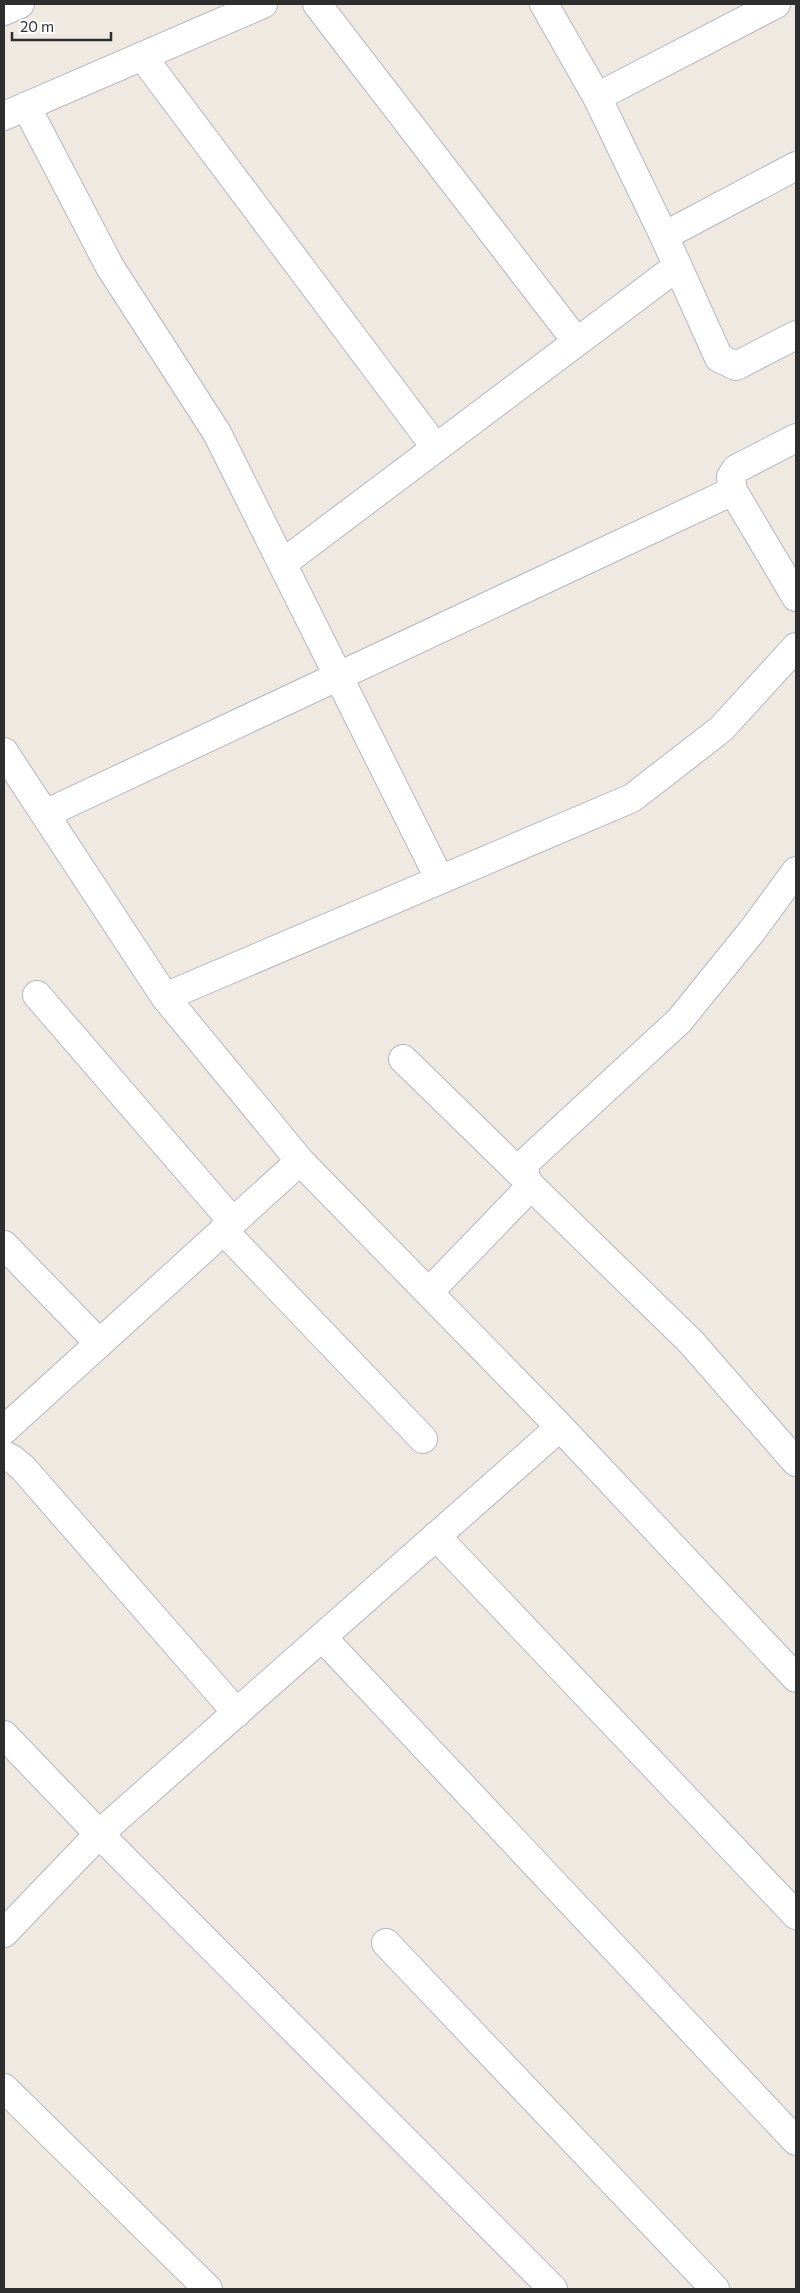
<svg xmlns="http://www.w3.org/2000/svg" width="800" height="2293" font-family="Commissioner,sans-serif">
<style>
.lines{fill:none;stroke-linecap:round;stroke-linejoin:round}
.street-casing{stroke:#b4b7c1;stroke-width:30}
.street{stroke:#fff;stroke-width:28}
</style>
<rect width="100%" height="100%" fill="#efe9e1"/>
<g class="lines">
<g class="street-casing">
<path id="street" d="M317,4L577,342
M544,4L597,97L664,236L719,358L736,366L796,335
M4,11L20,4
M142,56L436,448
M597,97L776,4
M26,106L110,267L217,433L439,878
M4,116L263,4
M664,236L796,166
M796,438L736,469L731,477L733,491L796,597
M283,563L678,266
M4,752L165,997L300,1161L560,1427L796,1678
M45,814L733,491
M796,871L752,931L679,1021L527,1161C523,1171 524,1177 531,1186L691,1342L796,1462
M37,995L233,1222
M165,997L632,798L721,729L796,647
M403,1059L521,1174
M223,1230L423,1439
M4,1245L99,1343
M429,1292L531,1186
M4,1430L300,1161
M4,1455L12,1459L23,1468L237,1713
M436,1536L796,1915
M322,1637L796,2141
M4,1735L99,1834L553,2289
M4,1933L99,1834L560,1427
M386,1943L715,2289
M4,2088L208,2289"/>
</g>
<use href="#street" class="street"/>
</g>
<rect width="800" height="2293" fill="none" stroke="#2e2e2e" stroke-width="10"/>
<path d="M12 32v8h99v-8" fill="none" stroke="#2e2e2e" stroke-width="2.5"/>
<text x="20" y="32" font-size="15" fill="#2e2e2e" stroke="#ffffff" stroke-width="4" paint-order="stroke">20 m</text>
</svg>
